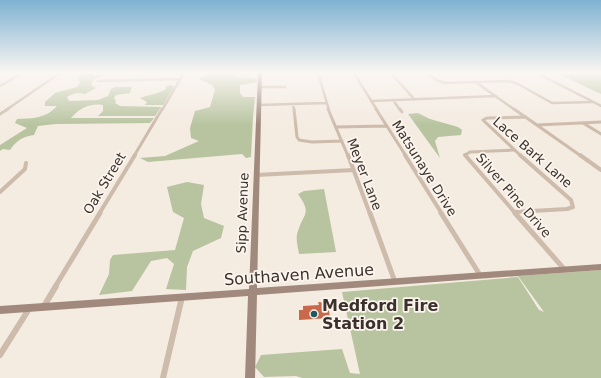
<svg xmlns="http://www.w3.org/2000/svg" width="601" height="378" font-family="'DejaVu Sans',sans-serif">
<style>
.green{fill:#b8c4a0}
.building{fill:#c8694b}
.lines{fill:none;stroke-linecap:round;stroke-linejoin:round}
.street-far4{stroke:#cdbbac;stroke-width:2.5}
.street-far3{stroke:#cdbbac;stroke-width:3}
.street-far2{stroke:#cdbbac;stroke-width:4}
.street-far1{stroke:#cdbbac;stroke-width:5}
.street{stroke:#cdbbac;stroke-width:6}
.secondary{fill:#a18a7d;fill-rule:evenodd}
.poi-dot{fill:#1f5a5e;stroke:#fbf5ee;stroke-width:1.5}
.labels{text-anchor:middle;stroke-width:3.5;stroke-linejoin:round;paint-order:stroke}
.street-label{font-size:13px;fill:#3b302b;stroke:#fbf5ee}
.near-street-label{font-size:16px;fill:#3b302b;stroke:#fbf5ee}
.near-poi-label{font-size:16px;font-weight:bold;fill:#3b302b;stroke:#fbf5ee;text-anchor:start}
</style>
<rect width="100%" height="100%" fill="#f4ebe1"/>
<path class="green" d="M84,73H94L92,75H124C112,76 95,72 91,85L96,88L85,94C78,92 73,93 67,97L69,101L98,100L108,96L111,89L115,87H132L130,93L116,95L114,98L116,101L115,103L120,106L161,107L155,116H98L103,111V105C89,103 80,108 71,118H154L150,123L55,124L38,126L34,135C22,137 17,140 10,150L3,149L0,151V145L27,128L15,123L17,119C33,118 45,119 57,106H45V102L55,93L77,87L80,82L78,80L80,76Z
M209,73H239L235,76C242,80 251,75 258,80L257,82L240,85V93L243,97H255L253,117L251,157L246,158L242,154L148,162L140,158L165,156L199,141L191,138L190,128L195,111L210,107L215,90L212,85L201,80L200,78L207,75Z
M556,73H601V94Z
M172,85L174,87L163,105H145L147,102L140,98C148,95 158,94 166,89V86Z
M418,113L430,119L458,127L462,130L461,135L438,137L435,141L440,158L408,114Z
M187,182L204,185L201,204L204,218L224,226L221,238L193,251L187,267L186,290L166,289L174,264L167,258L151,261L132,291L99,295L109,274L110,260L113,255L175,250L184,218L173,212L167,187Z
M324,189L336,252L299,254C298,247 295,238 298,231C304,212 312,214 298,194L304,191Z
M601,270V378H302L296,376L264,377L255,367L261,355L342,349L350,373L360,374L342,292L518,277L539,310L544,312L518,276Z"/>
<path class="building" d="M318,302L328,303L330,318L299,320V310H303V306L319,305Z"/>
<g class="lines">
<path class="street-far4" d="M318,73L329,110
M354,73L377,110
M391,73L414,99
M427,73L436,80L445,83L509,81L518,84L552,103L593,102
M537,73L601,106
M98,81L180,79
M477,83L515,110
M0,86L23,73
M260,87H285
M393,100L400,110
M371,101L496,96
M293,104L294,110
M259,105L326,103
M6,110L60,73
M162,110L184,73"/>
<path class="street-far3" d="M294,109L297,137L299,140L312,142L342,141
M328,109L348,156
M376,109L406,156
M400,109L402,112
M514,109L581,156
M0,114L8,109
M583,123L601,134
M537,125L601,122
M336,127L387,126
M134,156L162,109
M466,156L465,155L470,152L513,150
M521,156L483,120L487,118L526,117"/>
<path class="street-far2" d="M348,155L370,214
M405,155L442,214
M465,155L516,214
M580,155L601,170
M256,175L354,170
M0,192L25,169L26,163
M514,212L567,209L573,207L571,200L520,155
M99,214L135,155"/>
<path class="street-far1" d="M370,213L395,282
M441,213L480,275
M515,213L565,270
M55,287L100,213"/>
<path class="street" d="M44,306L56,286
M0,355L29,309
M163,378L182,297"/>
<path class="secondary" d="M258,73H262L257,288L601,264V270L257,295L255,378H245L248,296L0,314V306L249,289Z"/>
</g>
<linearGradient id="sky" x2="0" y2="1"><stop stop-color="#7eb2d2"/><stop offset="0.58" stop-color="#faf6f2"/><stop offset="1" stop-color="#faf6f2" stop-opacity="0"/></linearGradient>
<rect width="601" height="125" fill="url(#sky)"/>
<circle class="poi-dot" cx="314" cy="314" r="4"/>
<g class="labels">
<g class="street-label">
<text transform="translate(533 152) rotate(41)" y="5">Lace Bark Lane</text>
<text transform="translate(425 168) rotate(58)" y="5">Matsunaye Drive</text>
<text transform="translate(365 174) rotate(69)" y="5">Meyer Lane</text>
<text transform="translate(104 183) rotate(-59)" y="5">Oak Street</text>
<text transform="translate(514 195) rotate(49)" y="5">Silver Pine Drive</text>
<text transform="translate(242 213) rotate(-88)" y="5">Sipp Avenue</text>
</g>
<g class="near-street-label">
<text transform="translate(299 274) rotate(-4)" y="6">Southaven Avenue</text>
</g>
<g class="near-poi-label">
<text x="322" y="311">Medford Fire<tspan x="322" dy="18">Station 2</tspan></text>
</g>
</g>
</svg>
